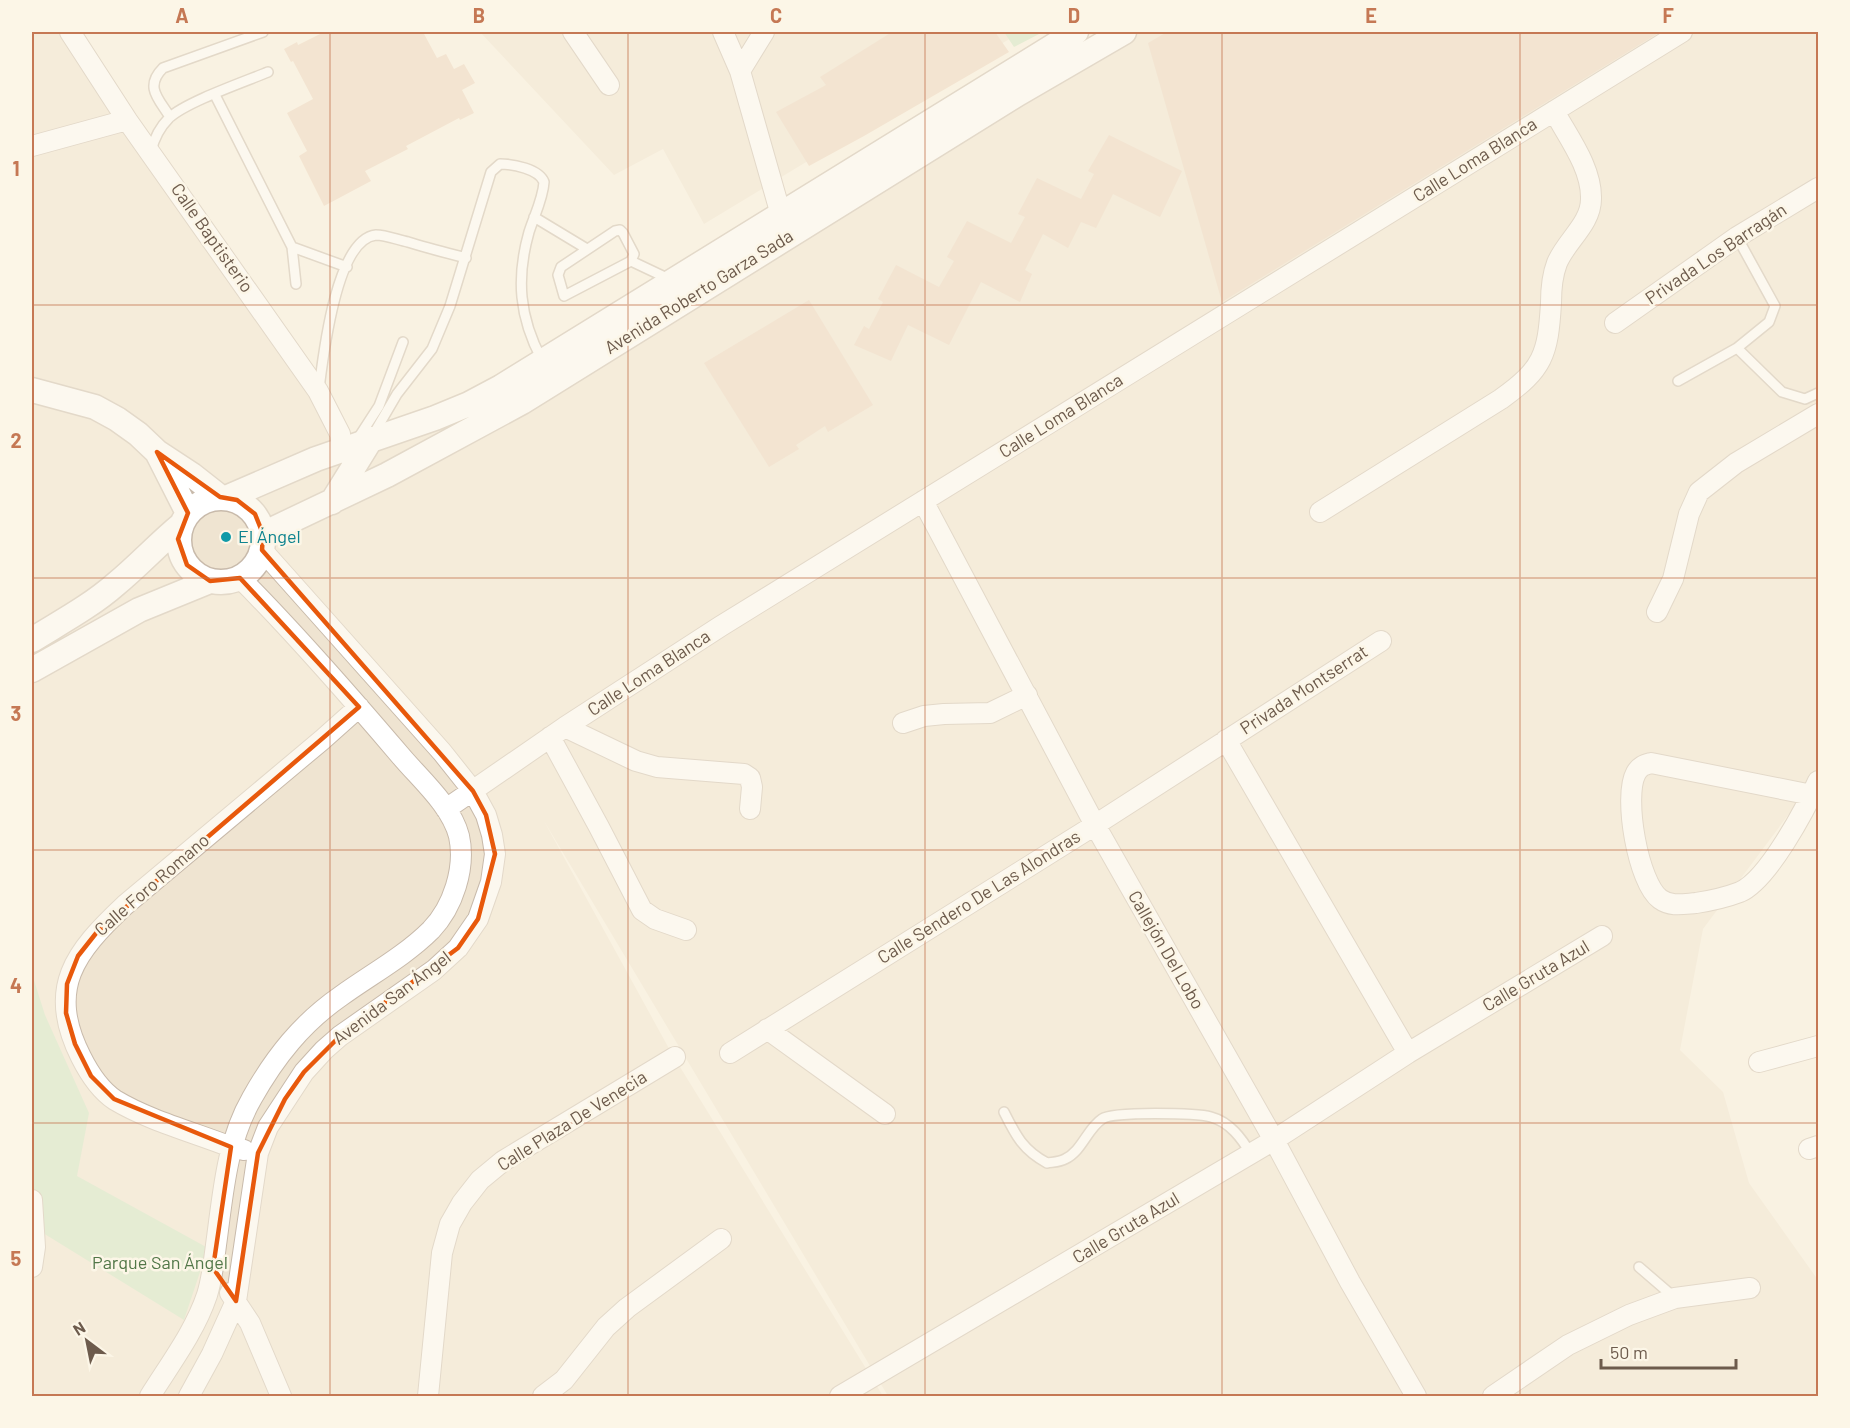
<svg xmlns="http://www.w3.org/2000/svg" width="1850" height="1428" font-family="Barlow,sans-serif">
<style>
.residential{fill:#efe4d1}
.green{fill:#cde4c2}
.building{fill:#ebd3bd}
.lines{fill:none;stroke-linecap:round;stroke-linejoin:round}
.service-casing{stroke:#c8baab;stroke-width:12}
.minor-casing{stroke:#c8baab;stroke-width:22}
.tertiary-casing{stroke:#c8baab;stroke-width:27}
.service{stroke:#fff;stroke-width:9}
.minor{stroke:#fff;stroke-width:20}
.tertiary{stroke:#fff;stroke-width:24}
.marked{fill:none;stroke:#e8590c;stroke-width:4.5;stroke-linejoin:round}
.grid{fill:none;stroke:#c57854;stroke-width:1.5;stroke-opacity:0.55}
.culture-dot{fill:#0f9aa8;stroke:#fcf6e7;stroke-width:2}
.labels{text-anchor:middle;stroke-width:5;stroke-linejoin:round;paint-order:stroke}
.street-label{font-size:18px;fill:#6d5b4c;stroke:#fcf6e7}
.culture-label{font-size:18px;fill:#0d838f;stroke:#fcf6e7;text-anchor:start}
.park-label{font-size:18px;fill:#527748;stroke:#fcf6e7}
.neatline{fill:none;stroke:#c57854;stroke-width:2}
.grid-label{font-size:20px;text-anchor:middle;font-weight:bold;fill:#c57854}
</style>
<rect width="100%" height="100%" fill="#f9f2e2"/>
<path class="residential" d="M32,32H82L133,119L355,459L1102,32H1818V775L1703,929L1680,1050L1723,1092L1749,1183L1818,1280V1396H888L544,821L672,1054L883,1396H32Z
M480,32H1021L704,224L663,149L614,175Z"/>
<path class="green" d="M1004,32H1043L1014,47Z
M32,974L45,1015L89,1113L77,1176L208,1248L184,1320L43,1233L32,1184Z"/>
<path class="building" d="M324,32H423L437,58L446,54L454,69L464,64L475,83L462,90L474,113L460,120L459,118L406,146L408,149L365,171L371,181L324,206L299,156L307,151L287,113L313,99L293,61L291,62L284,49L297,42L298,45Z
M892,32H995L1009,52L864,136L809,166L776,112L826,85L820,77Z
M1167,32H1660L1222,302L1148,43Z
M1109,135L1182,171L1160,217L1113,194L1096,228L1081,222L1068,248L1043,234L1025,270L1032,274L1020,302L981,282L949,345L908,325L891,361L854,345L864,326L869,329L883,302L878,299L896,265L939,287L954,261L947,257L967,221L1011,243L1025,217L1018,214L1037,178L1081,199L1094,174L1088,171Z
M809,300L873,405L828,432L825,426L796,445L799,449L769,467L704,363Z"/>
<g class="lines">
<g class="service-casing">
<path id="service" d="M215,95L292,247L296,284
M170,117C159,99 144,87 163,68L263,32
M151,151C154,139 160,127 169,118C186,102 244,82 268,72
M534,217L587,249
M620,230L623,233L634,254L631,261L564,296L558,275L561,267L615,231Z
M292,247L347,267
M631,261L669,279
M1737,348L1782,392L1805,399L1818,393
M1678,381L1737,348L1769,322L1775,306L1737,237
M319,389C323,357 336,239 376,235C386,235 398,240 408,242C427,248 447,253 466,258
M373,435L397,394L432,349L450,306L491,172L500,164C513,164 539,169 544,182C543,199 534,216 529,232C516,278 519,317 542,360
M357,440L379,406L403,342
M1004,1112C1016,1136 1023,1150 1047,1163C1053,1162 1060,1162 1065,1159C1082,1151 1087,1129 1102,1119C1113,1111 1197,1113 1211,1117C1230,1122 1242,1139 1251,1154
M1639,1267L1675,1298"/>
</g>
<g class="minor-casing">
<path id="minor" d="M70,32L127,120L318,391L340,434L342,450
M573,32L609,85
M723,32L740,71L781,215
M740,71L764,32
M32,146L127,120
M1615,323L1737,237L1818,188
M923,501L1095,825L1274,1140L1350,1282L1416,1396
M1320,512L1501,399C1543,369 1548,355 1551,303C1551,290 1552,276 1557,263C1566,241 1591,224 1591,199C1592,168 1568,137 1554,111
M1657,612L1673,579L1689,514L1699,492L1736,463L1818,414
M903,723L924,716L944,714L990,713L1027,695
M565,727L636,761L657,767L744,774L750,778L752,787L750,809
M550,737L599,827L642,910L655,919L686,930
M1812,795L1651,763C1644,765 1640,766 1636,773C1623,796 1638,883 1660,899C1671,907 1683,904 1696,903C1709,901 1727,897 1740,892C1768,880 1806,808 1818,781
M446,809L565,727L721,626L1682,32
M767,1029L885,1114
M730,1053L1095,825L1381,641
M1408,1053L1602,936
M1759,1062L1818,1046
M1809,1149L1818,1146
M244,1150L231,1147C193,1132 150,1121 115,1100C100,1090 89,1073 81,1057C46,988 75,952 125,905L322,740L359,707
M32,1200L35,1247L32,1267
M230,1293L250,1323L281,1396
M150,1396C170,1364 195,1331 207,1295C212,1279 214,1261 216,1245C223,1195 226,1143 252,1098C275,1057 302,1023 341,996C370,975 405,956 431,930C453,907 466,868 459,836C451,805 420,779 400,755C348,694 296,634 240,578
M189,1396L212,1354L236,1301L258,1153L268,1127L304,1072L324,1050L340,1036L434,970L458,948L478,919L491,882L495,854L492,835L486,815L473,791L442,752L262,550
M428,1396L442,1253L450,1224L462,1203L480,1180L503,1161L675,1057
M543,1396L564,1380L606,1327L627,1308L721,1239
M840,1396L1274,1140L1408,1053L1226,740
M1493,1396L1568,1345L1629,1315L1675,1298L1750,1288"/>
</g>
<g class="tertiary-casing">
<path id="tertiary" d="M32,390L95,407L117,419L138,434L157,452L192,475L220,497
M158,454L188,513
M179 540a42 42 0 1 1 84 0a42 42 0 1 1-84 0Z
M226,498L316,459L435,418L469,404L501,387L1076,32
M332,502L371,439
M263,534L387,475L522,402L1019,93L1124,32
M32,640C61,622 91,606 116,584C139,565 158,544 181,525
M32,670L139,610L210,581"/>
</g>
<use href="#service" class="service"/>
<use href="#minor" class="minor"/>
<use href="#tertiary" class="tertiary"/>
</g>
<path d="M0 0H1850V1428H0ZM157,452L220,497L237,500L255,514L263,534L262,550L473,791L486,815L495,854L478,919L458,948L340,1036L304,1072L285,1099L258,1153L236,1301L213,1268L231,1147L114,1099L91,1076L75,1044L66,1013L67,984L78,956L97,932L359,707L240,578L210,581L187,565L178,539L188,513Z" fill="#f9f2e2" fill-opacity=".55" fill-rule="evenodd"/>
<path class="marked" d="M157,452L220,497L237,500L255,514L263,534L262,550L473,791L486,815L495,854L478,919L458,948L340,1036L304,1072L285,1099L258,1153L236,1301L213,1268L231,1147L114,1099L91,1076L75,1044L66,1013L67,984L78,956L97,932L359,707L240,578L210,581L187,565L178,539L188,513Z"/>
<path class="grid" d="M330,32V1396M628,32V1396M925,32V1396M1222,32V1396M1520,32V1396M32,305H1818M32,578H1818M32,850H1818M32,1123H1818"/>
<circle class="culture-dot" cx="226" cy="537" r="6"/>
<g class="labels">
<g class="street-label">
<text transform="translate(1475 160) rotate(-32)" y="6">Calle Loma Blanca</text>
<text transform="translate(212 238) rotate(55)" y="6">Calle Baptisterio</text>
<text transform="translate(1716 254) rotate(-34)" y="6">Privada Los Barragán</text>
<text transform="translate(699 292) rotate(-32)" y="6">Avenida Roberto Garza Sada</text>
<text transform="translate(1061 416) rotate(-32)" y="6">Calle Loma Blanca</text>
<text transform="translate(649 673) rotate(-33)" y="6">Calle Loma Blanca</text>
<text transform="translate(1304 690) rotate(-33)" y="6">Privada Montserrat</text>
<text transform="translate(152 885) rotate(-41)" y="6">Calle Foro Romano</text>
<text transform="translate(979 897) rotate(-32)" y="6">Calle Sendero De Las Alondras</text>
<text transform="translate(1166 950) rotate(60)" y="6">Callejón Del Lobo</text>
<text transform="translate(1536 976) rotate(-31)" y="6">Calle Gruta Azul</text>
<text transform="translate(392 998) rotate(-37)" y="6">Avenida San Ángel</text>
<text transform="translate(572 1121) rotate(-32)" y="6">Calle Plaza De Venecia</text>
<text transform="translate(1126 1228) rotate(-31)" y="6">Calle Gruta Azul</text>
</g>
<g class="culture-label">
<text x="238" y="543">El Ángel</text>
</g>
<g class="park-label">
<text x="160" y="1269">Parque San Ángel</text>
</g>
</g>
<rect width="1850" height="1428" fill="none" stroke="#fcf6e7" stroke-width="66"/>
<g transform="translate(87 1341) rotate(328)" stroke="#fcf6e7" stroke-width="4.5" paint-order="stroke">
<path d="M0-4.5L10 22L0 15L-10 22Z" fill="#6d5b4c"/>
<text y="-9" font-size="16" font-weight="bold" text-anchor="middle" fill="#6d5b4c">N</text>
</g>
<path d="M1601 1359v9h135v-9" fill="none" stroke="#6d5b4c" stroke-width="3"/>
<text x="1610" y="1359" font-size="18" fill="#6d5b4c" stroke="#fcf6e7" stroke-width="4.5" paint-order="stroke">50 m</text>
<rect x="33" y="33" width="1784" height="1362" class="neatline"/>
<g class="grid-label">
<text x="182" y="23">A</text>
<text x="479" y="23">B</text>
<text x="776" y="23">C</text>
<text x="1074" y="23">D</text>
<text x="1371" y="23">E</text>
<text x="1668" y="23">F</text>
<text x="16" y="176">1</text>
<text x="16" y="448">2</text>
<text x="16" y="721">3</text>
<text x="16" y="993">4</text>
<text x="16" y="1266">5</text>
</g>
</svg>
